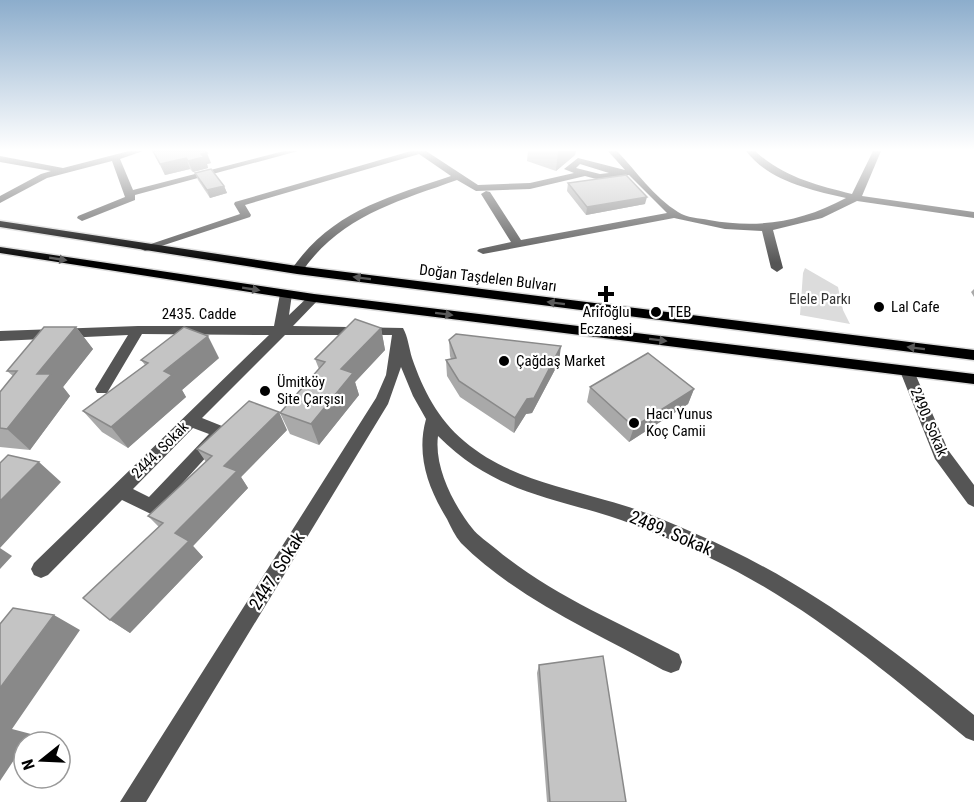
<svg xmlns="http://www.w3.org/2000/svg" width="974" height="802" font-family="'Roboto Condensed',sans-serif">
<style>
.green{fill:#dcdcdc}
.lines{fill:none;stroke-linecap:round;stroke-linejoin:round}
.major-casing{stroke:#dbdbdb;stroke-width:3}
.minor{fill:#555;fill-rule:evenodd}
.major{fill:#000;fill-rule:evenodd}
.wall{fill:#a9a9a9}
.shaded-wall{fill:#898989}
.building{fill:#c4c4c4;stroke:#898989;stroke-width:1.5}
.oneway{fill:#595959}
.poi-dot{fill:#000;stroke:#fff;stroke-width:2}
.labels{text-anchor:middle;stroke-width:4.5;stroke-linejoin:round;paint-order:stroke}
.street-label{font-size:15px;fill:#000;stroke:#fff}
.park-label{font-size:15px;fill:#333;stroke:#fff}
.poi-label{font-size:15px;fill:#000;stroke:#fff;text-anchor:start}
.near-street-label{font-size:18px;fill:#000;stroke:#fff}
</style>
<rect width="100%" height="100%" fill="#fff"/>
<path class="green" d="M805,268L838,287L843,310L850,324L800,315L803,273Z"/>
<g class="lines">
<g class="major-casing">
<path id="major" d="M0,221L297,266L974,350V360L297,274L0,227Z
M0,247L314,294L974,374V384L314,302L0,253Z"/>
</g>
<path class="minor" d="M129,151H143L120,159L133,190L284,151H298L135,195V200L82,221L77,218L78,216L125,197L112,161L47,178L0,203V196L41,174L51,171L0,162V156L63,168Z
M411,151H426L478,185L530,183L574,173L564,169L578,158L625,170L608,151H617C636,171 654,197 678,212C687,218 699,218 709,220C759,229 801,222 846,198C810,190 769,181 746,151H755C783,177 816,185 852,194L873,151H881L862,196L974,212V218L857,201L822,218L773,230L783,268L777,272L771,268L762,231L725,229L674,218L483,254L477,251L479,249L511,242L481,194L486,191L490,192L521,240L667,213L629,175L600,180L585,176L530,189L476,191L457,180C396,202 340,216 301,273H293L291,270C332,211 386,198 451,176L419,154L245,205L251,215L250,217L149,250L145,251L139,248L240,214L234,204L235,202ZM580,164L609,173L600,174L576,168Z
M286,290L292,294L289,315L310,295H318L320,298L293,326L403,328C408,337 409,348 412,358C423,390 438,419 464,441C505,476 555,485 605,500C636,508 665,520 694,533C804,580 882,641 974,715V741L966,738C885,671 805,603 710,558C677,542 643,527 609,516C541,495 491,489 438,436C434,467 453,504 472,528C478,536 488,542 496,549C550,594 617,622 679,654L682,662L679,670L671,673L663,670C595,632 517,599 461,543C455,536 451,527 447,519C428,488 416,455 426,419L413,396L401,367L388,404L146,802H120L376,398L386,375L392,335H285L202,418L227,428L229,432L157,511L151,514L122,500L48,575L41,578L34,575L31,569L34,563L269,335L142,334L107,393H97L95,389L128,335L0,341V331L138,326H274L280,294ZM193,428L209,434L149,497L133,489Z
M907,366L914,371L948,450L974,485V507L968,504L935,459L900,371Z"/>
<use href="#major" class="major"/>
</g>
<path class="wall" d="M153,151L211,163L207,164L208,168L193,172L190,169L165,175Z
M528,151H576L575,155L556,171L527,161Z
M195,173L224,186L227,193L210,198L198,180Z
M568,183L645,204L586,215L567,191Z
M974,289V297L971,292Z
M76,327L93,349L63,387L70,396L30,450L0,447V392L13,376L7,371Z
M381,328L385,350L355,382L359,395L319,445L290,434L280,413L319,369L315,359Z
M449,340L559,362L532,413L526,414L514,433L460,397L447,376L446,360L451,359L450,356Z
M219,358L182,390L186,397L128,448L102,432L83,411L145,365L141,360Z
M590,387L694,389L688,404L629,442L587,402Z
M287,430L241,477L248,488L193,546L203,557L130,633L110,620L159,527L148,516L206,462L197,449Z
M539,665L626,802H547L537,673Z"/>
<path class="shaded-wall" d="M558,151H576L575,155L556,171Z
M207,153L211,163L207,164L208,168L193,172L188,161L201,154Z
M186,158L190,169L165,175L160,164Z
M224,186L227,193L210,198L207,190Z
M647,197L645,204L586,215L587,207Z
M76,327L93,349L63,387L70,396L30,450L7,429L37,374Z
M381,328L385,350L355,382L359,395L319,445L311,424L341,369Z
M208,336L219,358L182,390L186,397L128,448L111,427L164,371Z
M561,346L559,362L532,413L526,414L514,433L515,418Z
M694,389L688,404L629,442L634,427Z
M279,412L287,430L241,477L248,488L193,546L203,557L130,633L110,620L175,533L224,466Z
M39,462L61,482L0,548L12,556L0,569V501Z
M54,615L80,630L12,729L31,734L26,742H24V745L0,781V688Z"/>
<path class="building" d="M153,151H205L207,153L201,154L204,157L188,161L186,158L160,164Z
M211,169L224,186L207,190L195,173Z
M626,175L647,197L587,207L568,183Z
M355,319L381,328L341,369L353,373L311,424L280,413L325,362L315,359Z
M44,327H76L37,374H51L7,429L0,428V392L17,371H7Z
M184,327L208,336L164,371L172,375L111,427L83,411L148,363L141,360Z
M456,334L561,346L534,398L527,399L515,418L459,381L446,360L456,358L449,340Z
M648,353L694,389L634,427L590,387Z
M249,401L279,412L224,466L237,471L175,533L189,541L110,620L83,598L163,523L148,516L212,456L197,449Z
M8,455L39,462L0,501V463Z
M13,608L54,615L0,688V624Z
M603,656L626,802H550L539,665Z"/>
<defs><path id="oneway-solid" d="M-6-.8H1V-3.2L6.5 0L1 3.2V.8H-6Z" transform="scale(1.5)"/></defs>
<g class="oneway">
<use href="#oneway-solid" transform="translate(58 259) rotate(9)"/>
<use href="#oneway-solid" transform="translate(362 278) rotate(-173)"/>
<use href="#oneway-solid" transform="translate(251 289) rotate(9)"/>
<use href="#oneway-solid" transform="translate(556 303) rotate(-173)"/>
<use href="#oneway-solid" transform="translate(444 314) rotate(7)"/>
<use href="#oneway-solid" transform="translate(658 340) rotate(7)"/>
<use href="#oneway-solid" transform="translate(916 348) rotate(-173)"/>
</g>
<linearGradient id="sky" x2="0" y2="1"><stop stop-color="#8cadcc"/><stop offset="0.57" stop-color="#fff"/><stop offset="1" stop-color="#fff" stop-opacity="0"/></linearGradient>
<rect width="974" height="263" fill="url(#sky)"/>
<g class="poi-dot">
<path d="M603 285h6v6h6v6h-6v6h-6v-6h-6v-6h6z"/>
<circle cx="879" cy="307" r="6"/>
<circle cx="656" cy="312" r="6"/>
<circle cx="504" cy="361" r="6"/>
<circle cx="265" cy="391" r="6"/>
<circle cx="634" cy="423" r="6"/>
</g>
<g class="labels">
<g class="street-label">
<text transform="translate(488 278) rotate(7)" y="5">Doğan Taşdelen Bulvarı</text>
<text x="199" y="319">2435. Cadde</text>
<text transform="translate(929 422) rotate(67)" y="5">2490. Sokak</text>
<text transform="translate(160 450) rotate(-45)" y="5">2444. Sokak</text>
</g>
<g class="park-label">
<text x="820" y="304">Elele Parkı</text>
</g>
<g class="poi-label">
<text x="891" y="312">Lal Cafe</text>
<text x="606" y="317" text-anchor="middle">Arifoğlu<tspan x="606" dy="17">Eczanesi</tspan></text>
<text x="668" y="317">TEB</text>
<text x="516" y="366">Çağdaş Market</text>
<text x="277" y="387">Ümitköy<tspan x="277" dy="17">Site Çarşısı</tspan></text>
<text x="646" y="419">Hacı Yunus<tspan x="646" dy="17">Koç Camii</tspan></text>
</g>
<g class="near-street-label">
<text transform="translate(671 533) rotate(23)" y="6">2489. Sokak</text>
<text transform="translate(277 571) rotate(-58)" y="6">2447. Sokak</text>
</g>
</g>
<g transform="translate(42 760) rotate(252)"><circle r="28" fill="#ffffff" stroke="#999999" stroke-width="1.5"/>
<path d="M0-4.5L10 22L0 15L-10 22Z" fill="#000000"/>
<text y="-9" font-size="16" font-weight="bold" text-anchor="middle" fill="#000000">N</text>
</g>
</svg>
